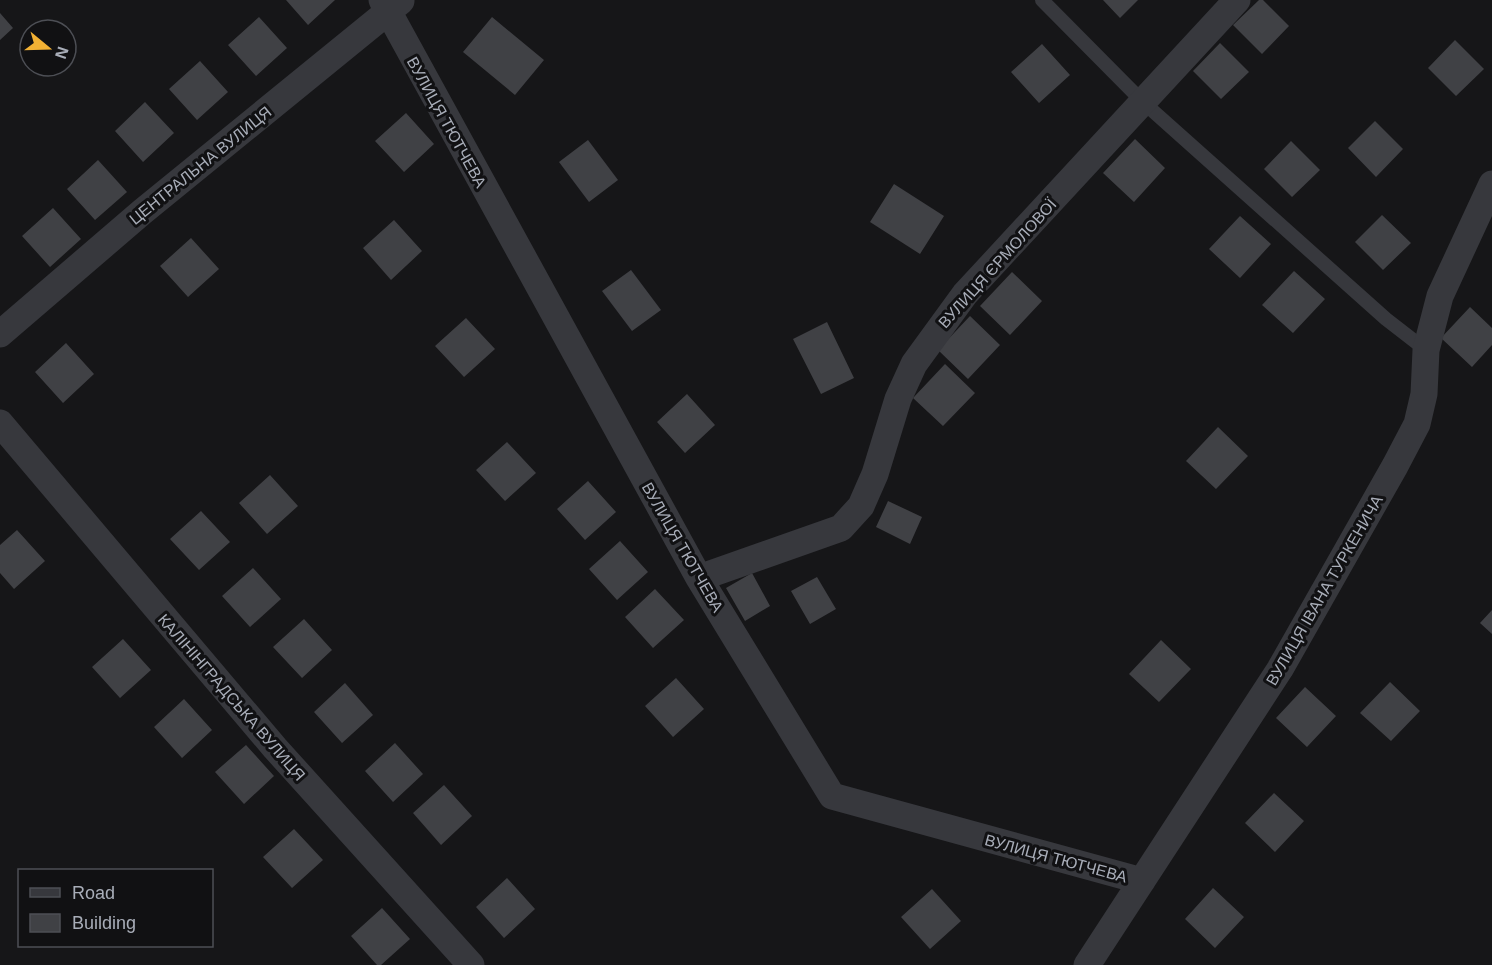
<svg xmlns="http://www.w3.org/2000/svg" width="1492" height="965" font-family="Arial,sans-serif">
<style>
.building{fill:#404145}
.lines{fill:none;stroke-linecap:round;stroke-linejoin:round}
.service{stroke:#37383d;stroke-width:14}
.minor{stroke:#37383d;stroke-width:27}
.labels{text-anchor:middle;stroke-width:6;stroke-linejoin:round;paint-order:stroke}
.street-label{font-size:16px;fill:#a8adb8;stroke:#111113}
</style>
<rect width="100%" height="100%" fill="#161618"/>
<path class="building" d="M286,0H335L308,25Z
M1103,0H1138L1120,18Z
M1259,0H1263L1289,26L1262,54L1233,25Z
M0,13L13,28L0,40Z
M259,17L287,48L256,76L228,45Z
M492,17L544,60L515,95L463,52Z
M1455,40L1484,69L1456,96L1428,68Z
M1220,43L1249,72L1221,99L1193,71Z
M1042,44L1070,75L1039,103L1011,72Z
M200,61L228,92L197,120L169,89Z
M145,102L174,133L143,162L115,131Z
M406,113L434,144L404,172L375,141Z
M1375,121L1403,149L1376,177L1348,148Z
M1135,139L1165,168L1134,202L1103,173Z
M588,140L618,180L589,202L559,162Z
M1291,141L1320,170L1292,197L1264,169Z
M98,160L127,192L95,220L67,189Z
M894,184L944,216L920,254L870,222Z
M53,208L81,239L50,267L22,236Z
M1382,215L1411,243L1383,270L1355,242Z
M1240,216L1271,244L1240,278L1209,249Z
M394,220L422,251L391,280L363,248Z
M191,238L219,269L188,297L160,266Z
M631,270L661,310L632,331L602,291Z
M1294,271L1325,299L1293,333L1262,305Z
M1012,272L1042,301L1010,335L980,306Z
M1470,307L1492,328V345L1472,367L1441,338Z
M970,316L1000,345L968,379L938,350Z
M466,318L495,349L464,377L435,346Z
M827,322L854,378L821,394L793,339Z
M66,343L94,374L63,403L35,372Z
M945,364L975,393L943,426L913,398Z
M687,394L715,425L685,453L657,422Z
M1218,427L1248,456L1216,489L1186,461Z
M507,442L536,473L505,501L476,470Z
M270,475L298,506L267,534L239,503Z
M588,481L616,512L585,540L557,509Z
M888,501L922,517L910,544L876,527Z
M201,511L230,542L199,570L170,539Z
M17,530L45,561L14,589L0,573V545Z
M620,541L648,572L617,600L589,569Z
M253,568L281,599L250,627L222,596Z
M752,573L770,606L745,621L726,588Z
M817,577L836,609L810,624L791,591Z
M655,589L684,620L653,648L625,617Z
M1492,610V634L1480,623Z
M304,619L332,650L302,678L273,647Z
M123,639L151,670L120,698L92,667Z
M1161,640L1191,669L1159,702L1129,674Z
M676,678L704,709L673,737L645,706Z
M1390,682L1420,711L1391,741L1360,713Z
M345,683L373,715L342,743L314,712Z
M1305,687L1336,716L1307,747L1276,718Z
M184,699L212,730L182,758L154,727Z
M395,743L423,774L393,802L365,771Z
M246,745L274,776L244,804L215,772Z
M444,785L472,816L441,845L413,813Z
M1274,793L1304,821L1275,852L1245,823Z
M294,829L323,860L292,888L263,857Z
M507,878L535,909L504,938L476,907Z
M1213,888L1244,917L1215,948L1185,919Z
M932,889L961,921L930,949L901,917Z
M382,908L410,939L381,965H377L351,936Z"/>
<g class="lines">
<path class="service" d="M1042,0L1144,103L1386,319L1426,350"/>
<path class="minor" d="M382,0L699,578L832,796L1142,881
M0,334L142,212L401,1
M0,423L275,748L471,965
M699,578L841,528L861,506L875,474L898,399L914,364L965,294L1237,0
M1087,965L1280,669L1395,466L1417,424L1424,394L1426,350L1440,296L1492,184"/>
</g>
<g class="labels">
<g class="street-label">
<text transform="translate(447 122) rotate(61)" y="6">ВУЛИЦЯ ТЮТЧЕВА</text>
<text transform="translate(200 165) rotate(-39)" y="6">ЦЕНТРАЛЬНА ВУЛИЦЯ</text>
<text transform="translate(997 263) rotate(-48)" y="6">ВУЛИЦЯ ЄРМОЛОВОЇ</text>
<text transform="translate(683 547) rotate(60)" y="6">ВУЛИЦЯ ТЮТЧЕВА</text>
<text transform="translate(1324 590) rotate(-60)" y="6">ВУЛИЦЯ ІВАНА ТУРКЕНИЧА</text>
<text transform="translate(232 697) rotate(49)" y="6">КАЛІНІНГРАДСЬКА ВУЛИЦЯ</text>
<text transform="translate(1056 858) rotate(15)" y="6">ВУЛИЦЯ ТЮТЧЕВА</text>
</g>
</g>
<rect x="18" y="869" width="195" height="78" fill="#111113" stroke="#4d4f55" stroke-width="1.5"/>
<rect x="30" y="888" width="30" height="9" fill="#37383d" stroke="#4d4f55" stroke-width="1.5"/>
<text x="72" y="899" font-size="18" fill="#a8adb8">Road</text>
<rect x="30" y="914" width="30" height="18" fill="#404145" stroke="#4d4f55" stroke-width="1.5"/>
<text x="72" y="929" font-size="18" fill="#a8adb8">Building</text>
<g transform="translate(48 48) rotate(109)"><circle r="28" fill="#111113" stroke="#4d4f55" stroke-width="1.5"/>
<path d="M0-4.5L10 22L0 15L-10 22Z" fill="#f2b134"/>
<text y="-9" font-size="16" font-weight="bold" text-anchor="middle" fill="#a8adb8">N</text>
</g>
</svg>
